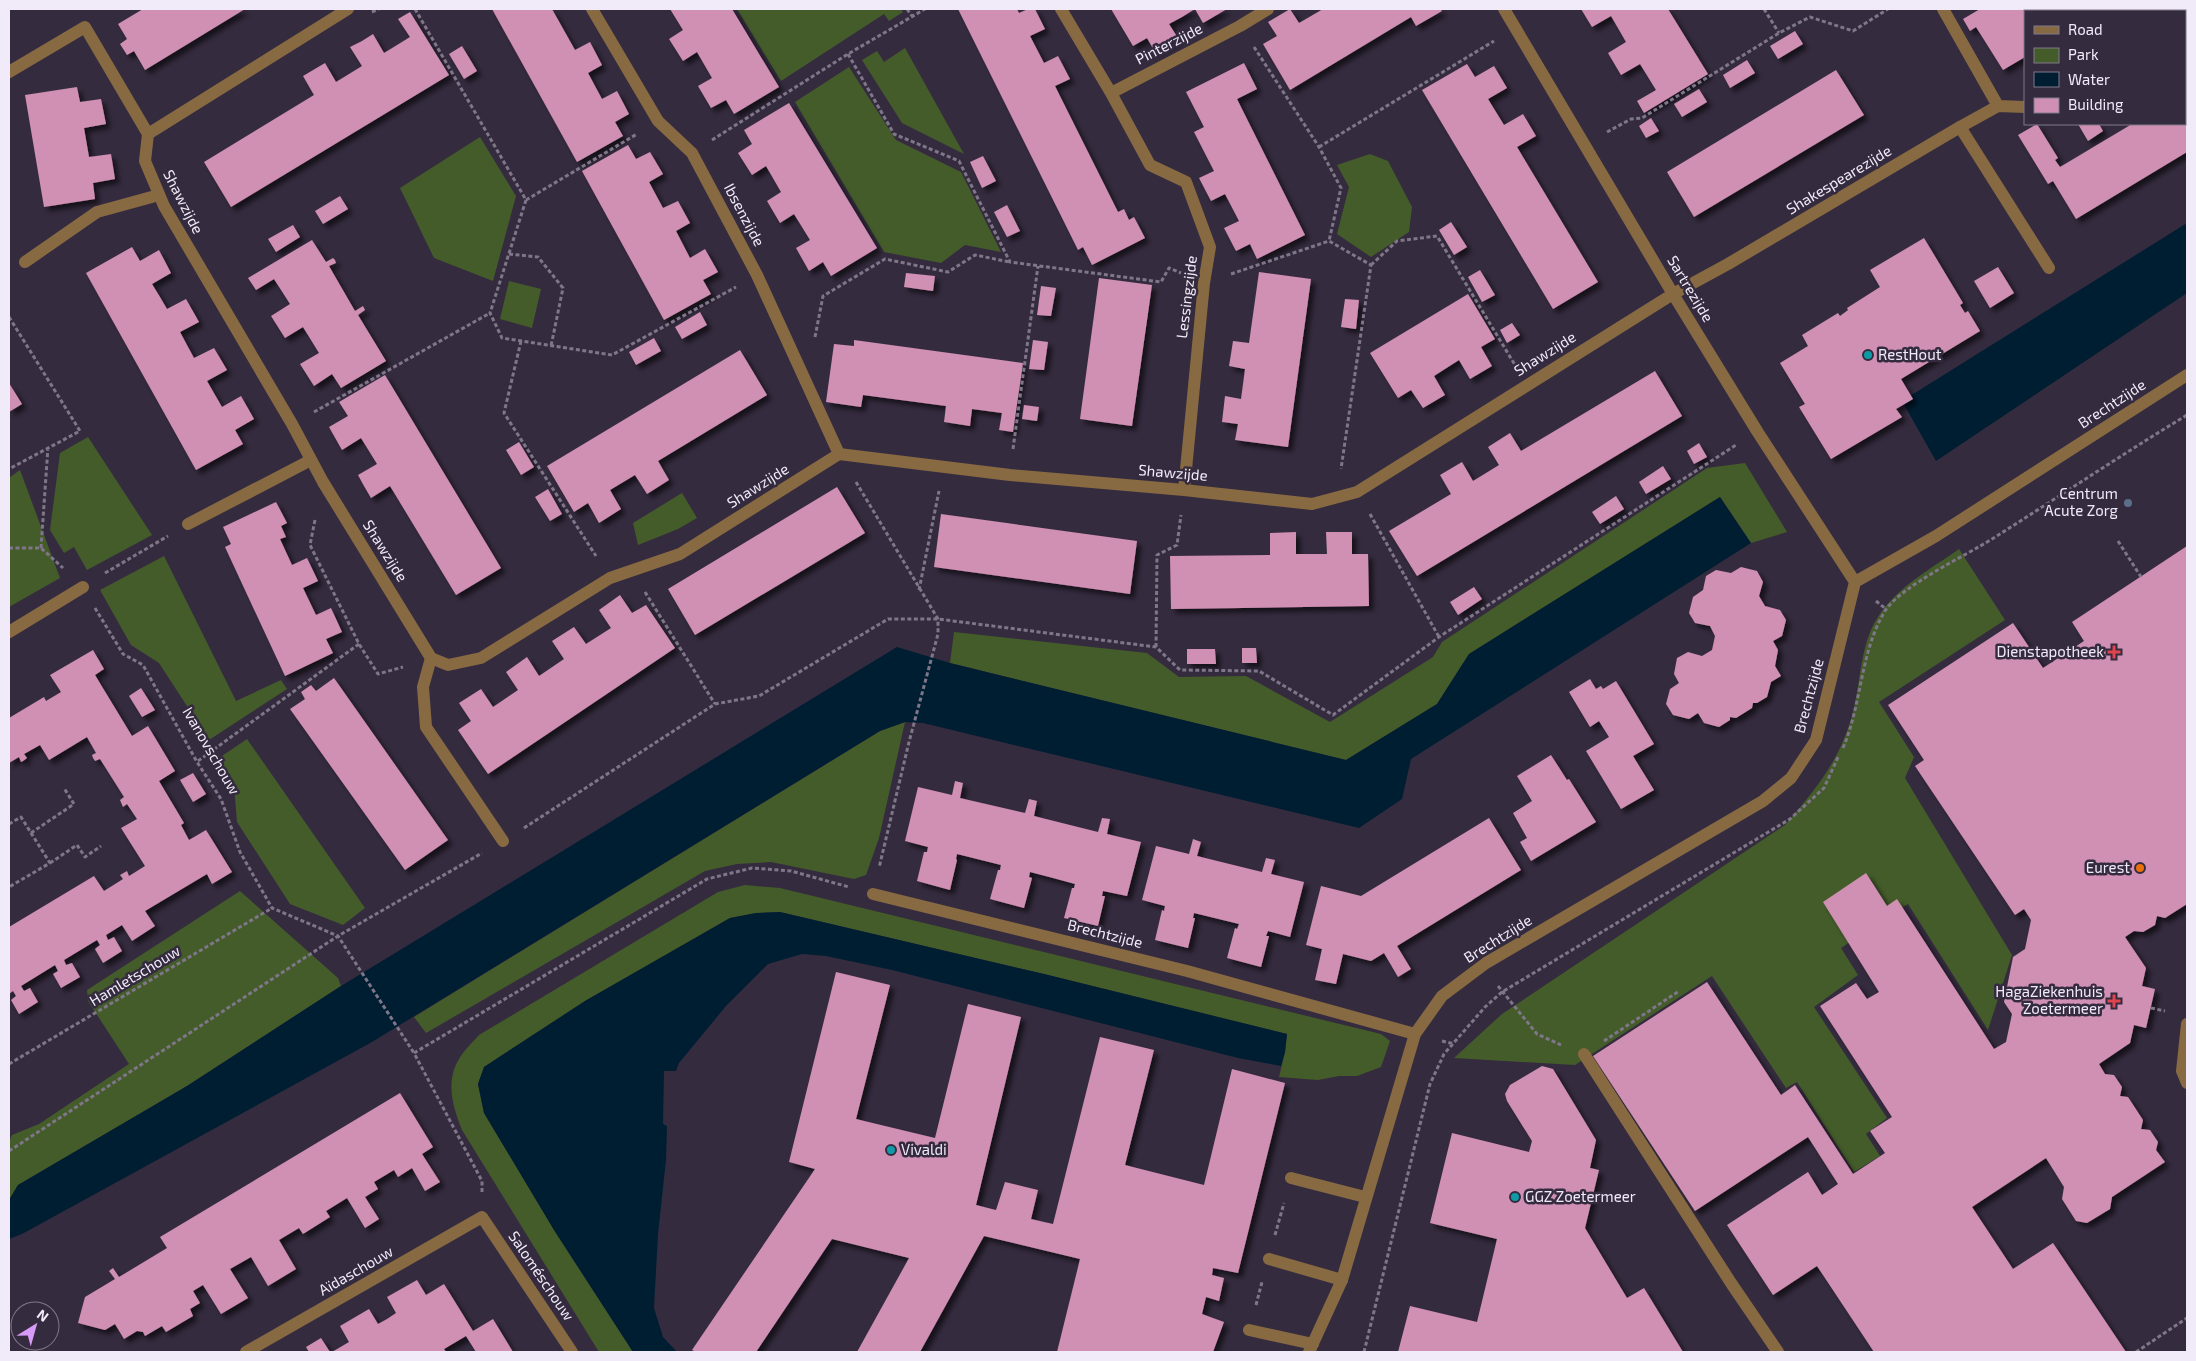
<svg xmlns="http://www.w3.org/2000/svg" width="2196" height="1361" font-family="'Exo 2',sans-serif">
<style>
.green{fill:#445c2a}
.water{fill:#001e32}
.building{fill:#d090b3;filter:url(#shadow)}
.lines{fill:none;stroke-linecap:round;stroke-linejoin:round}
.path{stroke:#7f7789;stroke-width:3;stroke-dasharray:4 2.5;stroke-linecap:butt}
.lane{stroke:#876a42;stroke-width:12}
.street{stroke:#876a42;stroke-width:12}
.culture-dot{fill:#0f9aa8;stroke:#352b3f;stroke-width:2}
.service-dot{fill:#5c6f8a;stroke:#352b3f;stroke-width:2}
.health-dot{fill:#e0444e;stroke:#352b3f;stroke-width:2}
.food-dot{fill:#e8710a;stroke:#352b3f;stroke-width:2}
.labels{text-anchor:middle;stroke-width:5;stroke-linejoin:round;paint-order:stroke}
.street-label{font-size:15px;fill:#f1ebf9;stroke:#352b3f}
.poi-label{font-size:15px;fill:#f1ebf9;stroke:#352b3f;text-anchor:end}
</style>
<defs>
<filter id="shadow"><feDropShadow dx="4.5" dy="4.5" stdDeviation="2.5" flood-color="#0009"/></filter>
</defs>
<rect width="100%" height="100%" fill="#352b3f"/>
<path class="green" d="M737,9H901L903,12L889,21L884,14L781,81Z
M905,48L964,154L902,123L862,60L877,51L884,62Z
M849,67L896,140L961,172L1001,252L965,245L941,263L884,252L795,102Z
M480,137L516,196L493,281L434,258L400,188Z
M1370,154L1388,161L1412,207L1409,232L1371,257L1337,234L1349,187L1337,165Z
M509,281L541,289L532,328L500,319Z
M88,437L152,535L87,570L74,547L64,553L50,530L60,453Z
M1745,463L1787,532L1751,543L1720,497L1469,654L1437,704L1346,760L950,663L954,632L1147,653L1179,677L1246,676L1330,722L1433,657L1442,642L1707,468Z
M20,470L60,578L9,607V478Z
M682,493L697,518L678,529L638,545L633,523Z
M1959,549L2005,620L1879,702L1914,757L1905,778L2012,955L1988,1030L1908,904L1841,948L1858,975L1814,1007L1887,1118L1866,1134L1880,1156L1854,1172L1797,1082L1786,1088L1712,976L1575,1065L1454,1058L1502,1014L1785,825C1816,789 1841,759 1853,712C1861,682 1860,644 1878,617C1897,587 1931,569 1959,549Z
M164,556L236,701L281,680L287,689L209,740L159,663L131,645L100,590Z
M905,722L879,838L866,875L854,879L771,862L737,864L705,871L426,1033L414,1017L880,731Z
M247,739L365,908L343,925L290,904L237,822L234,786L219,758Z
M745,885L780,888L1381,1034L1390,1041L1381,1067L1357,1076H1339L1318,1080L1279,1077L1285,1052L1287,1034L1044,974L780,912L756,913L730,918L585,1001L484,1067L478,1084L484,1113L554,1230L633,1352H599L462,1130C453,1107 445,1082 459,1059C464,1050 473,1042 479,1035L718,892Z
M240,891L338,978L341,986L187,1086L18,1185L9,1200V1142L12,1135L39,1124L129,1064L88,1001L87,990Z"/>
<path class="water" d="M2187,223V293L1936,461L1902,401Z
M1720,497L1751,543L1411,759L1402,799L1359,828L923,723L905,722L880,731L372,1042L22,1234L9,1239V1200L18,1185L187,1086L341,986L897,647L950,663L1346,760L1437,704L1469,654Z
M780,912L1044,974L1287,1034L1285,1052L1281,1066L1238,1058L892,970L826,956L802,954L768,964L726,1006L679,1063L676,1071H664L663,1124L667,1126L666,1160L658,1234L654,1308L663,1337L677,1352H633L554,1230L484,1113L478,1084L484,1067L585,1001L730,918L756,913Z"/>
<path class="building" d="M143,9H245L145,70L134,51L127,55L120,44L127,39L118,24Z
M492,9H552L575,50L590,42L602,65L588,73L602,99L617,91L629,114L615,122L623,136L577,162Z
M670,9H732L779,87L734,114L726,100L711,108L698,86L712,78L697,52L683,61L669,39L683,30Z
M958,9H1017L1019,13L1028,9H1035L1045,29L1030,36L1044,63L1058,56L1070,79L1055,86L1118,212L1124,209L1129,220L1134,217L1145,238L1092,265L1083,247L1078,250Z
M1111,9H1227L1203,23L1195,9L1182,17L1169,24L1178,38L1155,52L1147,38L1133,46Z
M1290,9L1299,23L1323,9H1440L1442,11L1416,26L1411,17L1290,90L1263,44L1277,36L1268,22Z
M1581,9H1668L1708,74L1644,113L1637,101L1656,90L1640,64L1621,75L1608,53L1626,42L1611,16L1592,27Z
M1980,9L2002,10L2105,9L2100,11H2025V57L2003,70L1976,27L1970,31L1963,19Z
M410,12L449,75L231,207L204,162L314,95L303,76L325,63L336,82L362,66L350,47L362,41L373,34L384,53L410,37L398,19Z
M1795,31L1803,44L1778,59L1770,46Z
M462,46L477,71L464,79L449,54Z
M1747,60L1755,73L1730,88L1723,75Z
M1244,63L1257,89L1237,99L1305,235L1257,259L1250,244L1236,251L1224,228L1239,221L1225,194L1211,201L1199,178L1214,171L1194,132L1204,127L1186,92Z
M1467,64L1475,77L1494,66L1507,88L1488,99L1504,125L1523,114L1536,136L1517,147L1598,282L1553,309L1422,90Z
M1836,70L1864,115L1694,217L1667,172Z
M77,87L80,102L101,99L106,124L84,128L89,157L111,154L115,179L93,183L95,199L44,207L25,95Z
M1699,89L1707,102L1682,117L1674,104Z
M2187,90V152L2076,219L2053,181L2048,184L2018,135L2037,124L2058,158L2055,160L2060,167L2132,124H2185V92Z
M789,103L877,248L831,276L823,262L809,271L796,248L810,240L794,214L780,223L767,201L781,192L766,166L752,175L738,153L752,144L744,130Z
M1651,118L1659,131L1646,138L1639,126Z
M2078,124H2099L2103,131L2088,141Z
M628,145L636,159L650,152L663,174L649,182L663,208L678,201L690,223L676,231L690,258L705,249L718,272L703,280L711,294L664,320L582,171Z
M983,156L996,181L982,188L970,162Z
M340,196L348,209L323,224L315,211Z
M1007,205L1020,231L1007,237L994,212Z
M1451,222L1467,247L1454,255L1439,230Z
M293,225L300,237L276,252L268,239Z
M1924,238L1963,303L1960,305L1965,313L1968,311L1980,331L1901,379L1913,399L1896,409L1902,417L1831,459L1799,407L1805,404L1780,363L1808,346L1802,335L1838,313L1840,316L1848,310L1847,308L1880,287L1870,270Z
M312,240L326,262L333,258L335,260L336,263L329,266L355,311L363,306L365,310L358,315L386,361L341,388L332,374L314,386L300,364L319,353L303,327L285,338L271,316L290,304L274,279L256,290L248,278Z
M132,247L140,261L159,250L171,273L152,284L160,297L167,309L186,299L199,322L180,332L194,358L214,348L227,370L207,381L222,407L241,396L254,419L235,430L243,444L196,470L86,273Z
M1998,267L2014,293L1990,308L1974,281Z
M1480,270L1495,295L1482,302L1468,277Z
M1259,272L1311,279L1288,447L1235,440L1238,424L1222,422L1225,396L1241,399L1245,369L1229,366L1231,354L1233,341L1249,343Z
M906,273L935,276L933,291L904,287Z
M1099,278L1152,285L1132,426L1080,419Z
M1041,286L1056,288L1051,316L1037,315Z
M1468,294L1495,339L1481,347L1492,366L1470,379L1459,360L1434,376L1445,395L1423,408L1411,390L1398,398L1370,353Z
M1345,299L1359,300L1356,329L1341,327Z
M700,312L707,325L682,339L675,327Z
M1512,323L1520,335L1507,343L1500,330Z
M654,338L661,351L636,365L629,352Z
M854,340L1023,363L1013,432L999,430L1002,413L972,409L970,426L944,422L946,406L863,395L861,407L826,402L834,344L854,346Z
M1033,340L1048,342L1044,370L1029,369Z
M740,350L767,395L658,461L669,480L647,494L635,475L610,490L621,509L599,523L588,503L574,512L547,466Z
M1655,371L1682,416L1417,576L1389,531L1451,494L1440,475L1462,462L1473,481L1499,465L1488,447L1510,433L1521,451Z
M385,375L501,568L456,595L390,486L371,498L364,486L358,475L377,464L361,438L342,450L329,427L348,416L339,402Z
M9,383L22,404L9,412Z
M1024,405L1039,407L1037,421L1022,419Z
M519,442L534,467L521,475L506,450Z
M1699,443L1707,457L1694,464L1687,451Z
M1663,466L1671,479L1646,494L1639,482Z
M837,487L865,533L695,635L668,589Z
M548,489L562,514L550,521L535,497Z
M1616,496L1624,509L1600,524L1592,512Z
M276,502L287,523L281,526L286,537L280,539L292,565L307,558L318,581L303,588L316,615L331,608L342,632L326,639L333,653L285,676L225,547L231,544L223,527Z
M941,514L1137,541L1130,594L934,567Z
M1296,532V554H1327L1326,532H1352V554H1368L1369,606L1171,609L1170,556L1270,555V533Z
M2187,546V904L2165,918L2157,916L2155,925L2143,932L2134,931L2125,937L2146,968L2142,986L2155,989L2146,1028L2134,1025L2130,1043L2099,1064L2105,1074L2114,1075L2122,1087L2120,1096L2128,1097L2143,1120L2141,1129L2150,1130L2158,1142L2156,1150L2165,1162L2112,1197L2110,1209L2087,1223L2076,1221L2062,1199L2064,1187L2046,1158L1972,1207L2013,1269L2053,1243L2126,1352H1874L1817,1266L1773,1295L1727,1225L1808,1172L1822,1195L1838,1184L1808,1137L1695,1211L1593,1056L1707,982L1781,1095L1795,1085L1853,1174L1885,1153L1870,1131L1892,1117L1820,1006L1856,983L1867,999L1879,992L1823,902L1866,873L1887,906L1897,899L1994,1049L2006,1042L2012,1014L2004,1002L2013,957L2025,949L2031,920L2024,909L2015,915L1915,766L1924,760L1888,705L2013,623L2043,668L2084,641L2072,622Z
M1741,567L1757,571L1763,582L1759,596L1765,606L1780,610L1786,620L1782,636L1773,641L1778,650L1775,666L1781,676L1771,682L1767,697L1757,703H1753L1752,708L1736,718L1730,717V720L1719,727L1704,723L1698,713L1689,719L1673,715L1666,704L1670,689L1679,683L1674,674L1677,658L1688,652L1702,656L1712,650L1715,636L1710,626L1695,623L1689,613L1693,597L1703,590L1706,576L1716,570L1731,573Z
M1474,587L1482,599L1458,615L1450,602Z
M620,595L632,613L646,605L675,648L488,774L458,730L471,721L459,703L481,689L493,707L518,690L506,672L527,657L539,676L564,659L552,641L574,627L586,644L611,628L599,610Z
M1242,648H1256L1257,663H1242Z
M1187,649H1215L1216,664H1187Z
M93,650L104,669L95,675L132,736L148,726L175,771L159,781L184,823L181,825L189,840L206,830L232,872L212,884L207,874L145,911L155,926L132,941L122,925L106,935L108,940L114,937L122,951L103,963L95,949L100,945L97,940L64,960L66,965L72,963L80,977L61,988L53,974L58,971L55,965L21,986L24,991L30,988L38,1002L19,1014L11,1000L16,996L13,991L9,994V927L94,876L104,891L123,879L120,875L127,871L129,876L145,866L121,828L137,819L127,804L123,807L120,800L124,797L100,759L95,761L93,758L92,755L96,753L87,737L49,760L40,745L24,754L27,758L23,761L21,762L19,757L9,763V718L44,697L46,701L61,692L50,675Z
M334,678L448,840L405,870L290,709L305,699L301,692L311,685L316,691Z
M1590,679L1596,689L1601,686L1603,689L1616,681L1654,744L1633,756L1654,790L1621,809L1586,751L1609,737L1599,721L1590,727L1569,692Z
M141,688L155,710L142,717L129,696Z
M1551,755L1567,780L1569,779L1596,822L1531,861L1520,842L1527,838L1513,813L1532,801L1517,776Z
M193,773L206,794L193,802L180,780Z
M955,781L963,783L960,798L1025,813L1029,799L1037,801L1034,816L1098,832L1102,818L1110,819L1107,834L1141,842L1127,896L1103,891L1102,896H1105L1098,926L1064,918L1072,888H1074L1075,884L1053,878L1030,872L1029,877L1032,878L1024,908L990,899L998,870H1000L1001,865L957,854L956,859L957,860L950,890L917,881L924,852H927L928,847L905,841L918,787L952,795Z
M1489,818L1521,870L1397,946L1411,969L1398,977L1384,953L1371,961L1343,954L1336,984L1315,980L1322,949L1306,945L1321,886L1361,896Z
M1193,839L1201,842L1197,856L1262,872L1266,858L1275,860L1271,874L1304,882L1290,937L1268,931L1266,936H1269L1261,967L1227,958L1235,928L1237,929L1239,924L1194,913L1193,918H1195L1188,948L1155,940L1162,910L1164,911L1165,906L1142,900L1156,846L1189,854Z
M836,972L890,985L856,1119L935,1138L968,1004L1021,1017L976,1205L996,1210L1005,1182L1038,1190L1031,1219L1053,1224L1100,1037L1154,1050L1125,1165L1204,1185L1232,1069L1285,1083L1238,1273L1213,1268L1212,1275L1224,1278L1219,1301L1206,1297L1202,1314L1224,1322L1213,1352H1057L1080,1259L984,1236L920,1352H857L909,1258L832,1239L756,1352H696L692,1350L815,1169L789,1162Z
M1542,1066L1553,1069L1596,1140L1590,1168L1599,1170L1585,1228L1627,1298L1644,1288L1683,1352H1398L1410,1306L1477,1322L1497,1239L1430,1223L1452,1133L1529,1152L1532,1141L1507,1101L1505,1094L1510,1085Z
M400,1093L433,1147L422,1154L440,1182L425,1191L412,1168L398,1177L394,1170L374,1182L378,1189L365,1197L379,1219L365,1228L347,1198L326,1211L330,1217L303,1234L299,1228L279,1240L296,1269L268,1286L251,1257L230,1269L248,1298L221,1314L203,1285L193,1291L200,1303L190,1309L193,1316L166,1332L162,1326L145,1336L143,1332L137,1331L124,1339L115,1324L105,1330L78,1323L85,1297L115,1279L109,1271L113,1268L119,1277L167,1248L160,1237Z
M417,1280L426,1295L444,1284L473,1331L493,1319L513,1352H476L466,1336L444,1349L446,1352H332L349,1342L340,1326L369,1309L378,1324L387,1319L396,1313L387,1297Z
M321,1338L330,1352H309L306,1347Z"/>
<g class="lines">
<path class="path" d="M415,9L526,200L490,313L502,338L612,355L736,287
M907,9L912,16
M1764,9L1779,33
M372,12L379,9
M1254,47L1319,147L1341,188L1329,241
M848,54L894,134L959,161L1010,262L1161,282L1169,268L1181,273
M1607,132L1631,119L1642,118L1779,33L1810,17L1853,31L1888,9
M712,140L848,54L925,9
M1319,147L1494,41
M526,200L637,134
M509,254L538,257L563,288L551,346
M1371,265L1397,241L1437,236L1515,365
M1231,274L1329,241L1371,265L1341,469
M9,317L80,431L9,469
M815,337L823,296L885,259L948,272L975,255L1010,262
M521,341L504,413L596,556
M314,412L490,313
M1013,449L1038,266
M856,482L938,619V634L909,742L879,868
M1370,514L1439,637
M315,520L310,545L359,644L378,674L403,667
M2118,541L2141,577
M9,548H41L63,568
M41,548L48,447
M105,573L168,536
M919,590L939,491
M645,592L715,704
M1876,601L1886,609
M95,608L123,654L143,665L197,762L221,799L240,852L272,908L338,936L414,1053
M1156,647L1157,555L1177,545L1181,515
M1843,748C1862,704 1860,652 1885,611C1901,586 1965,556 1992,539C2057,498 2121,455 2187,415
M198,761L359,644
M9,824L21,817L50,863L9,887
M524,828L715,704L759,696L888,619H938L1156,647L1180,670L1259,671L1333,715L1439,637L1736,445
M31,833L74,804L64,788
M50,863L77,845L85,857L101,846
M1498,986L1537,1034L1561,1045
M2151,1008L2165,1011
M1442,1041L1454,1044
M1604,1041L1679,991
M9,1064L272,908
M9,1151L338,936L482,853
M482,1192V1181L414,1053L707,879L752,868L791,871L849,887
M1275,1235L1284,1203
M1256,1305L1262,1282
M1364,1352L1430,1084L1444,1054L1485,1007L1502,992L1790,819L1824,788L1839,755
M2136,1352L2187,1318"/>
<path class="lane" d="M1960,127L2049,268
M25,262L97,212L159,195
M188,524L311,460
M431,658L423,687L426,727L503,841
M2187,1024L2182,1071L2187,1083
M1584,1054L1731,1283L1778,1352
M1291,1178L1365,1197
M1269,1259L1342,1280
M1249,1330L1313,1344"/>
<path class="street" d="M348,9L148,134L145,161L164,206L292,424L323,482L431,658L448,665L481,658L610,578L680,554L839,454L1010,475L1184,490L1312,504L1357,492L1673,294L1728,264L1960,127L1998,106L2025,107
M592,9L658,121L692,153L757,275L839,454
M1061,9L1111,93L1150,165L1186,182L1210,247L1204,283L1184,490
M1504,9L1673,294L1757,431L1855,582
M1943,9L1998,106
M2185,33L2187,31
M9,72L85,27L148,134
M1111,93L1240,26L1268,9
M9,632L83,587
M873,894L1187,971L1415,1034
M246,1352L482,1217L572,1352
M1309,1352L1342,1280L1415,1034L1442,996L1486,963L1763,801L1791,778L1816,740L1855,582L1936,536L2187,375"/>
</g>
<g class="culture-dot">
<circle cx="1868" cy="355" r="5"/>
<circle cx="891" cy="1150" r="5"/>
<circle cx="1515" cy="1197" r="5"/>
</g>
<circle class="service-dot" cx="2128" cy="503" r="5"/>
<g class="health-dot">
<path d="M2111.5 644.5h5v5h5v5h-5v5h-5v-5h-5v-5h5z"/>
<path d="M2111.5 993.5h5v5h5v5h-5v5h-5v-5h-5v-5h5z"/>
</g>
<circle class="food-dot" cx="2140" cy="868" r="5"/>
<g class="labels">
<g class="street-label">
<text transform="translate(1169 44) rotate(-27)" y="5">Pinterzijde</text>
<text transform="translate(1839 180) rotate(-31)" y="5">Shakespearezijde</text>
<text transform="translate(183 202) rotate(63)" y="5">Shawzijde</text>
<text transform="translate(744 215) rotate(62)" y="5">Ibsenzijde</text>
<text transform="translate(1690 289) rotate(59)" y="5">Sartrezijde</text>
<text transform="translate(1187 297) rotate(-83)" y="5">Lessingzijde</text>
<text transform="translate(1545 354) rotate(-32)" y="5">Shawzijde</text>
<text transform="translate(2112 404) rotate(-33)" y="5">Brechtzijde</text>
<text transform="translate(1173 473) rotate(5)" y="5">Shawzijde</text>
<text transform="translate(758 486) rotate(-32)" y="5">Shawzijde</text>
<text transform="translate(385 551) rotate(58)" y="5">Shawzijde</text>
<text transform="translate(1809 696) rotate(-75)" y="5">Brechtzijde</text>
<text transform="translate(211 751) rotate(60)" y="5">Ivanovschouw</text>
<text transform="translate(1105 934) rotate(14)" y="5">Brechtzijde</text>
<text transform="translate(1498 939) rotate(-32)" y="5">Brechtzijde</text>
<text transform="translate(135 976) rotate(-31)" y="5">Hamletschouw</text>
<text transform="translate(356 1271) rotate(-30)" y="5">Aïdaschouw</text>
<text transform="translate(541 1276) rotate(56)" y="5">Saloméschouw</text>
</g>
<g class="poi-label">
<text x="1878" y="360" text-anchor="start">RestHout</text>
<text x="2118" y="499">Centrum<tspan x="2118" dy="17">Acute Zorg</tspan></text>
<text x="2104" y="657">Dienstapotheek</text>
<text x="2130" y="873">Eurest</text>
<text x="2103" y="997">HagaZiekenhuis<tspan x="2103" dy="17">Zoetermeer</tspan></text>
<text x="901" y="1155" text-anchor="start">Vivaldi</text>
<text x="1525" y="1202" text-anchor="start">GGZ Zoetermeer</text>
</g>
</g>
<rect width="2196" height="1361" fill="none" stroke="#f1ebf9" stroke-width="20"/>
<rect x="2024" y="10" width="162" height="115" fill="#352b3f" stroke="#807889"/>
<rect x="2034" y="26" width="25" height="8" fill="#876a42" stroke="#807889"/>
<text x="2068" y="35" font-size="15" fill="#f1ebf9">Road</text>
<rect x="2034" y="48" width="25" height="15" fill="#445c2a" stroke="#807889"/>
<text x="2068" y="60" font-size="15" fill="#f1ebf9">Park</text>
<rect x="2034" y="72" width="25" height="15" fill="#001e32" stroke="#807889"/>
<text x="2068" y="85" font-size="15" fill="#f1ebf9">Water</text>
<rect x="2034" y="98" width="25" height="15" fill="#d090b3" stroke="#807889"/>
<text x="2068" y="110" font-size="15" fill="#f1ebf9">Building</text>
<g transform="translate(35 1326) rotate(37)"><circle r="24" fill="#352b3f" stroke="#807889"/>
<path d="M0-4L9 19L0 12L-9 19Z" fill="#d89bf8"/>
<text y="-8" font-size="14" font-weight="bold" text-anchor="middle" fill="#f1ebf9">N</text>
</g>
</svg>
